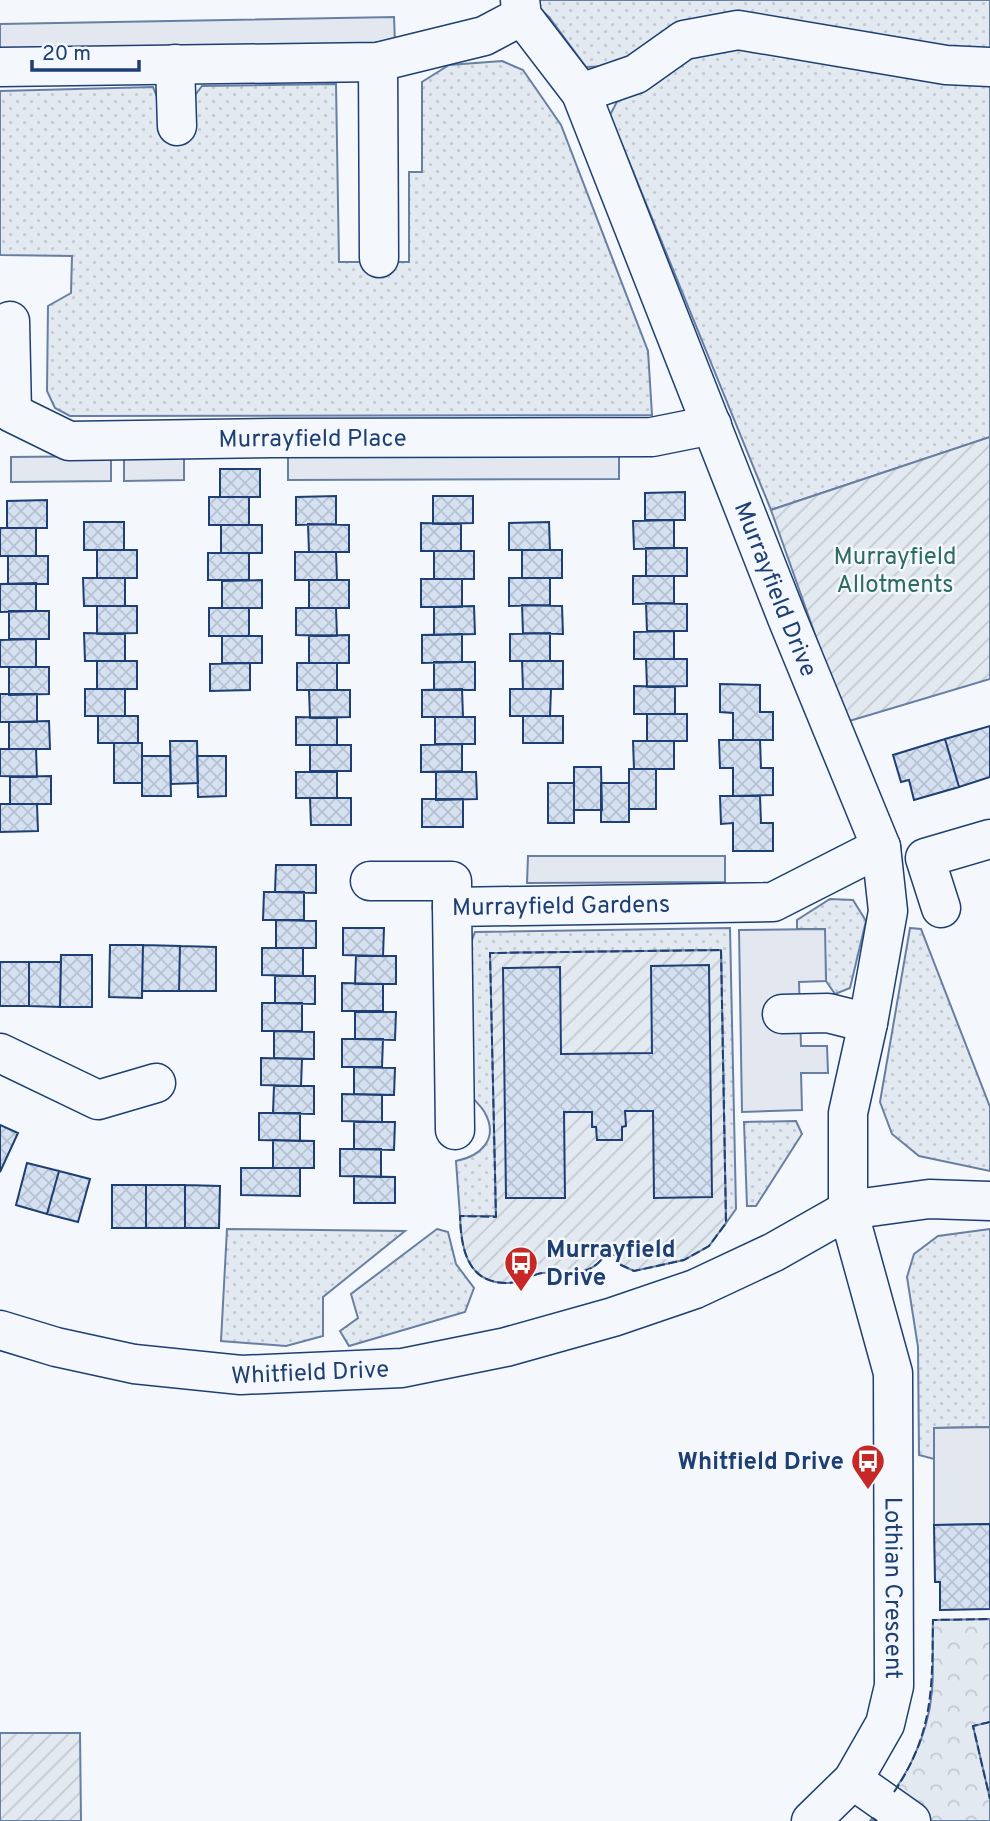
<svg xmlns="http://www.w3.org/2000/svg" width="990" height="1821" font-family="Overpass,sans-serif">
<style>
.grass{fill:url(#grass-dots);stroke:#687fa3;stroke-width:2}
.park{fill:url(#park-crowns);stroke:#687fa3;stroke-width:2}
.garden{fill:url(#garden-furrows);stroke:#687fa3;stroke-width:2}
.pitch{fill:#e3e9f0;stroke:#687fa3;stroke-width:2}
.parking{fill:#e3e8f0;stroke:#687fa3;stroke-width:2}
.building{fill:url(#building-cross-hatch);stroke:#1d3f73;stroke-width:2}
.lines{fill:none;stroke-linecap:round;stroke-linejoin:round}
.minor-casing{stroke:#1d3f73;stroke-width:41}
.minor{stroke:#f4f7fb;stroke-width:38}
.fence{stroke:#1d3f73;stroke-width:2;stroke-dasharray:9 3.5;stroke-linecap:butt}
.labels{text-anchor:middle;stroke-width:5;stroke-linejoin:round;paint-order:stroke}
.street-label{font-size:24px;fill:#1d3f73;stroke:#f4f7fb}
.park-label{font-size:24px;fill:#2c6c60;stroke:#f4f7fb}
.poi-label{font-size:24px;font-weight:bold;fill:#1d3f73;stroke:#f4f7fb;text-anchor:start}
</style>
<defs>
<pattern id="grass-dots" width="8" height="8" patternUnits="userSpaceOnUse" patternTransform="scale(1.75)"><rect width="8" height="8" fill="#e3e9f0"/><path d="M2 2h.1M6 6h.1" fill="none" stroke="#c2c9d1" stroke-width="1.8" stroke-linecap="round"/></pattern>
<pattern id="park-crowns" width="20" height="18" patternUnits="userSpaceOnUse" patternTransform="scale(1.75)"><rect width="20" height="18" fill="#e3e9f0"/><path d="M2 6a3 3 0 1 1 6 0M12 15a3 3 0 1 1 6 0" fill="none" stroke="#c2c9d1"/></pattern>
<pattern id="garden-furrows" width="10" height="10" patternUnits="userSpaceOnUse" patternTransform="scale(1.75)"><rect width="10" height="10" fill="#e3e9f0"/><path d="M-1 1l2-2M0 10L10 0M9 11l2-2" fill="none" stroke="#c2c9d1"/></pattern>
<pattern id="building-cross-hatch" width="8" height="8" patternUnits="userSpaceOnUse" patternTransform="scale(1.75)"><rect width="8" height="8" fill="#d5e0f0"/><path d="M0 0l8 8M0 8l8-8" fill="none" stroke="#b6c1d1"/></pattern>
</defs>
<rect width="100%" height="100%" fill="#f4f7fb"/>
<path class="grass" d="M530,0H990V437L771,510L610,115L621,94L633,65L586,67L549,17Z
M502,61L523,70L561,125L648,351L652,415L70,416L55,408L47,391L48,306L71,293L72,256L0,255V91L153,87L161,106L192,99L202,86L336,84L339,262H409V172H422V82L449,65Z
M830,899L853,900L866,921L850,988L835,994L826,981L824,929H797V920Z
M730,928L736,1209L726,1223L721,950L491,953L496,1217L460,1216L456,1161C481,1156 499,1139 485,1113C482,1107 475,1101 471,1096L468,951L475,932Z
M910,928L921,929L990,1107V1171L919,1156L892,1134L880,1102Z
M796,1121L802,1134L756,1206H747L744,1122Z
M227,1229L405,1231L323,1297V1336L286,1346L221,1341Z
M437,1229L448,1232L456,1264L474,1288L465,1312L349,1346L340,1331L358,1318L351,1294Z
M990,1229V1427L934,1428V1459L919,1455L918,1347L907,1277L914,1254L938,1236Z"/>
<path class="park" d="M990,1619V1821H870C903,1785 928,1740 932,1691C934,1667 932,1643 933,1620Z"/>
<path class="garden" d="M990,437V679L846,722L771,510Z
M721,950L726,1223L709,1246L684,1260L634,1271L621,1265L617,1255H605C588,1280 568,1270 542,1273C530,1275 517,1284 505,1283C466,1282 461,1246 460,1216H496L490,953Z
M0,1733H80L81,1821H0Z"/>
<path class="pitch" d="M990,1722V1799L973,1726Z"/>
<path class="parking" d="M394,17L395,43L0,51V24Z
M619,452V479L288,480V453Z
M111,456V481L11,482V457Z
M124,456H184V480L124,481Z
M528,856H725V882L527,883Z
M825,929L826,981L799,982L801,1046H827L828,1073H801L802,1110L742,1112L739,930Z
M990,1427V1524L934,1525V1428Z"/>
<path class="building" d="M220,469H260V497H220Z
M685,492V520H645V493Z
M336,496V524L296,525V497Z
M433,496H473V523L433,524Z
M209,497H249V525H209Z
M47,500V528H7V501Z
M674,520V548L634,549L633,521Z
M84,522H124V550H84Z
M549,522L550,550H509V523Z
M421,523L461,524V551H421Z
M308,524L349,525V552H309Z
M221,525H262V553H221Z
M0,528H36V556H0Z
M646,548H687V576H646Z
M97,550H137V578H97Z
M522,550H562V578H522Z
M434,551H474V579H434Z
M295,552H336L337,580H295Z
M208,553H249V580H208Z
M8,556H48V584H8Z
M633,576H674V603L633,604Z
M83,578H125V606H84Z
M509,578H550V605L509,606Z
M421,579H462V607H421Z
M262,580V608H222V581Z
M309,580H349V608H309Z
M36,583V611L0,612V584Z
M646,603L687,604V631H647Z
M522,605L562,606L563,634L523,633Z
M97,606H137V633L97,634Z
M474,606L475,634L434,635V607Z
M209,608H249V636H209Z
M296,608H336L337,636L296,635Z
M9,611H49V639H9Z
M674,631V659H634V632Z
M84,633L125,634V661H85Z
M550,633V661H510V634Z
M462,634V662L422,663V635Z
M349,635V663H309V636Z
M222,636H262V663H222Z
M36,639V667H0V640Z
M646,659H687V686L647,687Z
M97,661H137V689H97Z
M522,661H563V689H523Z
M434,662H475V690H434Z
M250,663V690L210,691V664Z
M297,663H337V690H297Z
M9,667H49V694L9,695Z
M720,684L760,685V712H773V740H733V713L720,712Z
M634,686L675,687V714H634Z
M85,689H125V716H85Z
M462,689L463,717H422V690Z
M510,689H551L550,716H510Z
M309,690H350V717L310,718Z
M0,694H37V722H0Z
M647,714H687V741H647Z
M98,716H138V743H98Z
M523,716H563V743H523Z
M296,717L337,718V745H296Z
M435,717H475V744H435Z
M49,721L50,749H9V722Z
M990,726V777L959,787L945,739Z
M945,739L959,787L914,800L909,780L901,782L893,755Z
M719,740H760L761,768H773V795L733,796V768H720Z
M170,741H197L198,783L171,784Z
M633,741H674V769H634Z
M114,743H142V783H114Z
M462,744V771L421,772V745Z
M310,745H351V771H310Z
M0,749H36L37,777L0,776Z
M142,756H170L171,796H142Z
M197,756H226V796L198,797Z
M574,767H601L602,810H574Z
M629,769H656V809H629Z
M296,772H337V798H296Z
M436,772H476L477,799L436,800Z
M51,776V804H10V777Z
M548,783H574V823H548Z
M601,783H629V822H601Z
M720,796H760L761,823H773V851H733V823L721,824Z
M310,798H351V825H311Z
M422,799H463V827H422Z
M0,804H37L38,831L0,832Z
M276,865H316V893L275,892Z
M264,892H304V920H263Z
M276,920L316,921V948H276Z
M343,928H384L383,956L343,955Z
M110,945H143L142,998L109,997Z
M143,945L180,946L179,991H142Z
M180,946L216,947V991H179Z
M262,948H303V976L262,975Z
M61,955H92V1007H60Z
M356,956H396V984H355Z
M0,962H29V1006H0Z
M29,962H61L60,1007L29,1006Z
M709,965L712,1197L654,1198L653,1111H625L626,1126L622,1127V1140H597L596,1127H592V1112H564L565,1198H506L503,968L560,967L561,1054L652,1053L651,966Z
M275,976H315V1004L275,1003Z
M342,983L383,984V1011H342Z
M262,1003H302V1031H262Z
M355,1012H396L395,1040L355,1039Z
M274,1031L314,1032V1059L274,1058Z
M342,1039H383L382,1067H342Z
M261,1058L302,1059L301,1086L261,1085Z
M354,1067L395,1068L394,1095L354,1094Z
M274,1086H314V1114L273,1113Z
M342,1094L382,1095V1122L342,1121Z
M259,1113H300V1141L259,1140Z
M354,1122H395L394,1150L354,1149Z
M0,1125L18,1133L0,1172Z
M273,1140L314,1141V1168H273Z
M340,1149H381V1177L340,1176Z
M27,1163L59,1171L47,1214L16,1205Z
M241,1168H300V1196L241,1195Z
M59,1171L90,1179L78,1222L47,1214Z
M354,1176L395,1177V1203H354Z
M112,1185H146V1228H112Z
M146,1185H185V1228H146Z
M185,1185L220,1186L219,1228H185Z
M990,1524V1609L940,1610V1582H935L934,1525Z"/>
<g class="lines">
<g class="minor-casing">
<g id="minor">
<path id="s1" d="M520,0L522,16L581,93L787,618L881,847L888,911L868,1023L848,1113V1210L893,1373L894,1686L885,1724L853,1780L811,1821"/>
<path d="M378,62L379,258"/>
<path d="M175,64L177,126"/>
<path d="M0,67L378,62L484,36L522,16"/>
<path d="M581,93L636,74L684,40L738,30L946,65L990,67"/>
<path id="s2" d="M10,321L12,413L69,441L274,438L652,437L712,425"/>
<path d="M370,881H452V907"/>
<path d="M941,908L925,858L990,839"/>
<path d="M782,1014L828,1013L868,1023"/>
<path d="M0,1053L98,1100L156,1083"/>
<path id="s3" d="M455,1130L452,907L773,902L881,847"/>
<path id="s4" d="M0,1330L56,1347L134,1364L241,1375L402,1368L506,1347L613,1317L695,1289L774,1252L848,1210L929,1199L990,1201"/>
<path d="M853,1780L911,1821"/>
</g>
</g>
<use href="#minor" class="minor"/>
<path class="fence" d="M721,950L726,1223L709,1246L684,1260L634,1271L621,1265L617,1255H605C588,1280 567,1270 542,1273C530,1275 517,1284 505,1283C466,1282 461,1246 460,1216L496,1217L490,953Z
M990,1722L973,1726L990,1799
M894,1792C934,1733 932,1687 933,1620L990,1619
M873,1818L877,1821"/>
</g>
<defs>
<g id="bus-pin" transform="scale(1.75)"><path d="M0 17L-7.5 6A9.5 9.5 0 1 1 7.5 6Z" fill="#c62828" stroke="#f4f7fb"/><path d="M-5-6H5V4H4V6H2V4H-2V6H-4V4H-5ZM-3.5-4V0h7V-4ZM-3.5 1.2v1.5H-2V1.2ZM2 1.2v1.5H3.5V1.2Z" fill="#fff"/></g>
</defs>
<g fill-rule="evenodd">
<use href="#bus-pin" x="521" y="1263"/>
<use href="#bus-pin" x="868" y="1461"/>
</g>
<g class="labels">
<g class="street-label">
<text dy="8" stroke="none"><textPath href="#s2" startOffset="399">Murrayfield Place</textPath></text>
<text dy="8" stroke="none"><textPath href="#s1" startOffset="646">Murrayfield Drive</textPath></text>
<text dy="8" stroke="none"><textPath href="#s3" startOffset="332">Murrayfield Gardens</textPath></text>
<text dy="8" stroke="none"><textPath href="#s4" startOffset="315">Whitfield Drive</textPath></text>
<text dy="8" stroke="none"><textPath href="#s1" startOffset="1676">Lothian Crescent</textPath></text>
</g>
<g class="park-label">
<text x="895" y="564">Murrayfield<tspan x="895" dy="28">Allotments</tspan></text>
</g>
<g class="poi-label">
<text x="546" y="1257">Murrayfield<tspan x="546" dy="28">Drive</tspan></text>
<text x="844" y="1469" text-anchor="end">Whitfield Drive</text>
</g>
</g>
<path d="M32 60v10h107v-10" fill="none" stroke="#1d3f73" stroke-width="3.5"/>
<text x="42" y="60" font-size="21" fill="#1d3f73" stroke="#f4f7fb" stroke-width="5" paint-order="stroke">20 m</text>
</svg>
